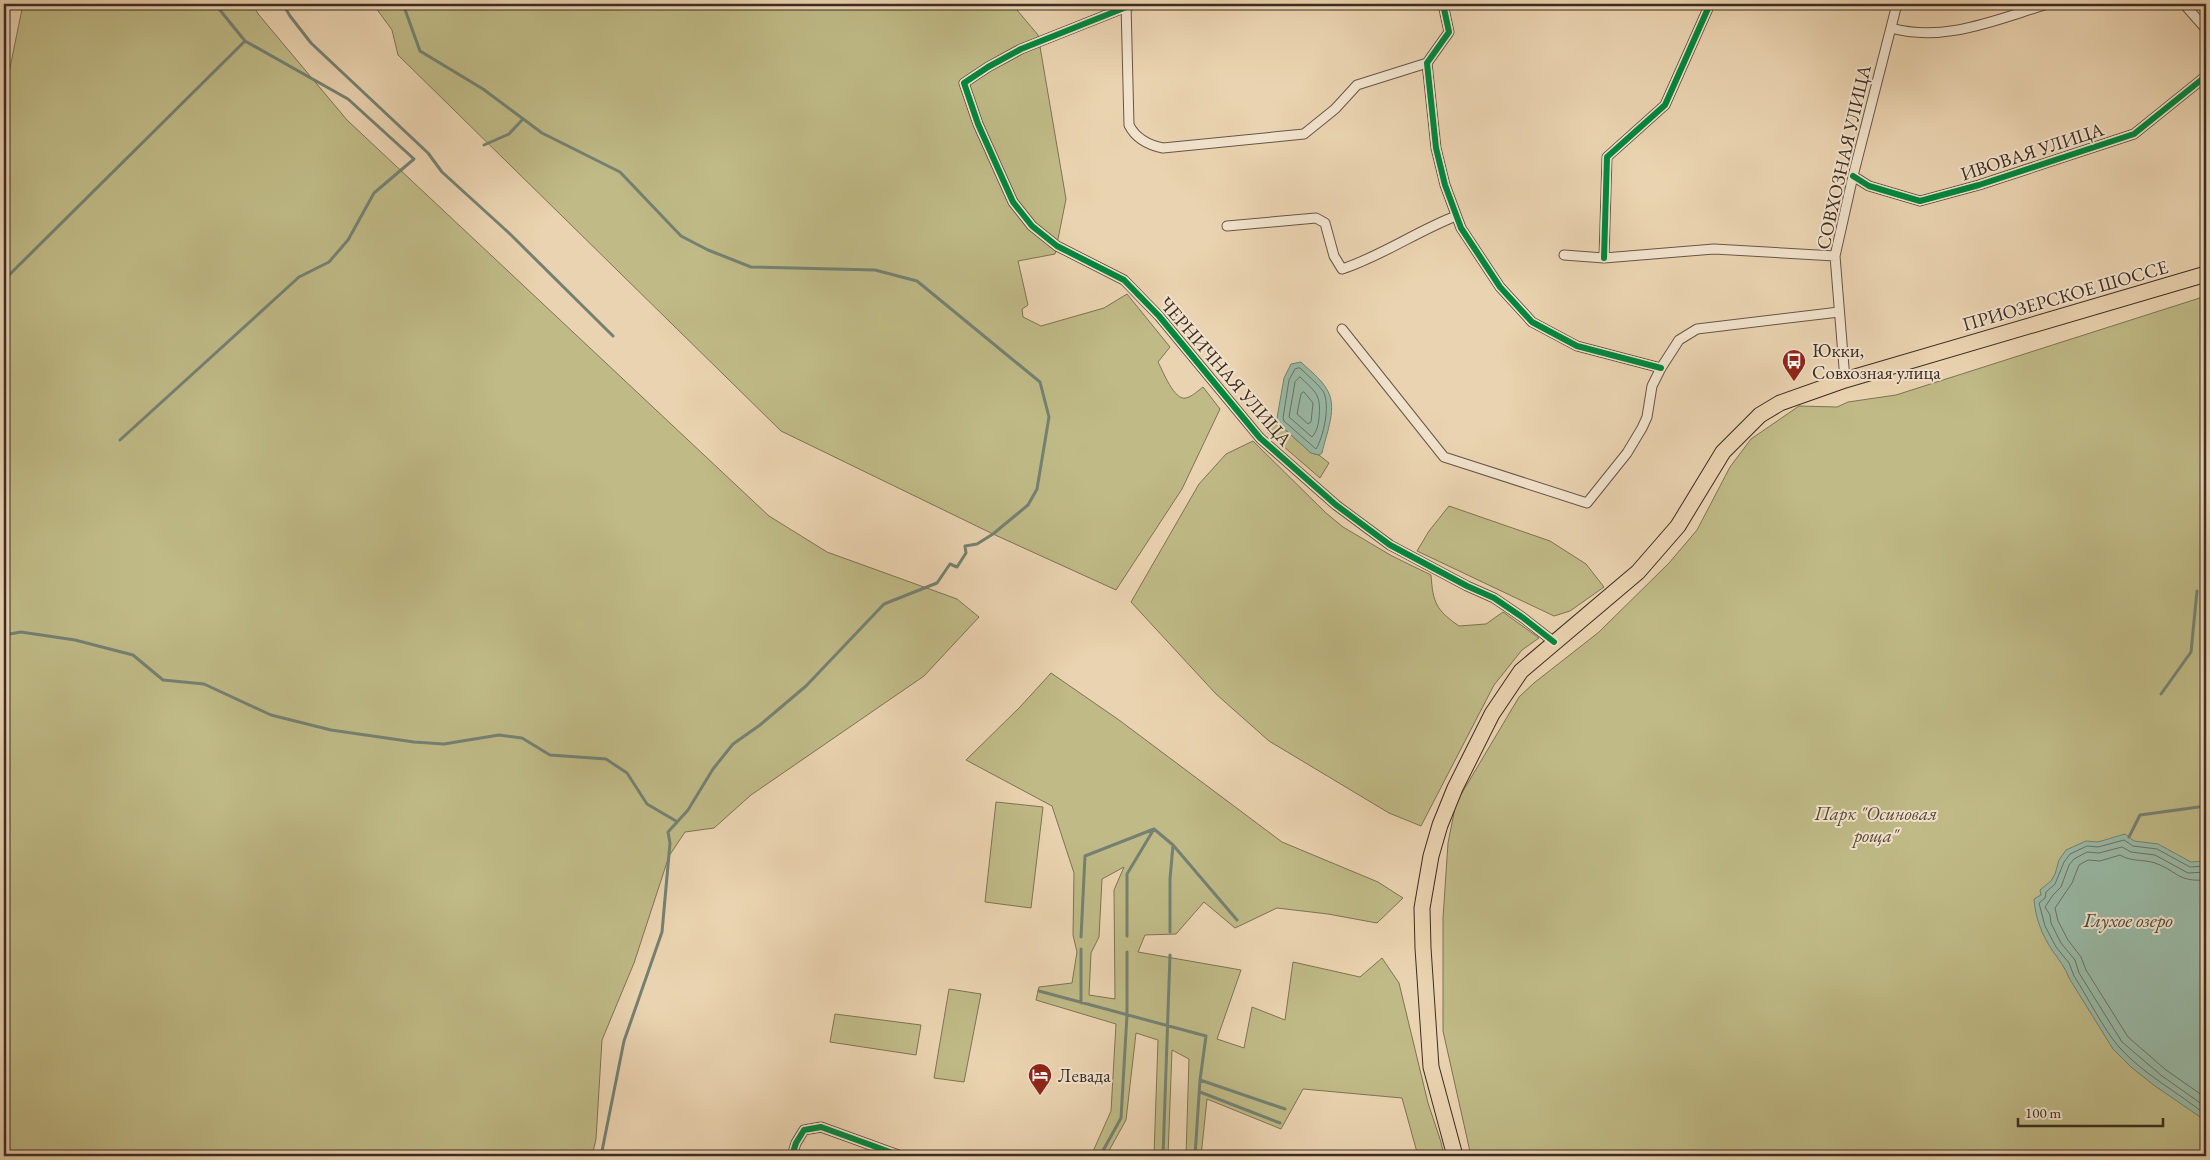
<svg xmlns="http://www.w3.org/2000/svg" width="2210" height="1160" font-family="'EB Garamond',serif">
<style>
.green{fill:#bfba86;stroke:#7e7354;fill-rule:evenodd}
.water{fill:#99b9a6;stroke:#748172}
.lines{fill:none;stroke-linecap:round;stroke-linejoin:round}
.shore{stroke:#6b7264;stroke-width:1}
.stream{stroke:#748172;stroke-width:3}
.street-casing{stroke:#685646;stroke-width:11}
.primary-casing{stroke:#3d2c23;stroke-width:17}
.street{stroke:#f1e2cc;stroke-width:9}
.primary{stroke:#ead3b0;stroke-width:15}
.cycleway-casing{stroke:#f1e2cc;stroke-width:9}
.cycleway{stroke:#00873e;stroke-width:6}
.labels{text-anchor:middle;stroke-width:4;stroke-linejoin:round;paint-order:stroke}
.street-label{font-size:19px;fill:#3d2c23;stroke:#f1e2cc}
.poi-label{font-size:19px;fill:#3d2c23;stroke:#f1e2cc;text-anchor:start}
.park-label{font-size:19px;font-style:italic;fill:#574837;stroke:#f1e2cc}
.water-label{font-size:20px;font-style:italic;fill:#4f483d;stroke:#f1e2cc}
</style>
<rect width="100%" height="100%" fill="#ead3b0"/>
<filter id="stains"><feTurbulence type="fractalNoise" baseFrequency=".004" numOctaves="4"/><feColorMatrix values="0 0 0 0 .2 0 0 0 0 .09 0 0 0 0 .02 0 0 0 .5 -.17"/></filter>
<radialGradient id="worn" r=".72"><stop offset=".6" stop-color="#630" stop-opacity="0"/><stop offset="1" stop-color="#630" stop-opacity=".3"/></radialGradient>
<path class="green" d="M23,4H252L259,15L347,120L769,516L827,552L957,599L979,617L924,676L751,795L714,828L685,832L669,856L634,963L602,1040L596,1139L592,1156H4V97Z
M373,4H1012L1038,35L1066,199L1055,254L1018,261L1028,305L1022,309L1023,317L1041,326L1104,308L1127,294L1170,347L1158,362C1163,371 1174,401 1186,398C1191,397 1198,391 1203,387L1220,409L1182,489L1116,590L993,534L781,431L398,55L392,30Z
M2206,296V1156H1471L1443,1031V918L1448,843L1456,803L1519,697L1534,683L1599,632L1669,563L1697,530L1730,467L1751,439L1799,406L1837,407L1848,402L1896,395Z
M1268,422L1279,424L1311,453L1319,455L1329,463L1320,478L1268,433L1265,425Z
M1253,441L1326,513L1343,527L1392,556L1431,575C1433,603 1436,610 1459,626L1486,624L1503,612L1539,638L1522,650L1494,685L1421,826L1389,813L1269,741L1216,694L1131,602L1199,484L1226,454Z
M1449,506L1550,541L1586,564L1604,587L1570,611L1554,616L1417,551L1429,531Z
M1051,673L1119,720L1282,842L1378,882L1403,898L1377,923L1328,914L1277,908L1235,928L1204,902L1176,934L1145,935L1138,952L1241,970L1217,1039L1244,1048L1252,1007L1285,1020L1293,962L1360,977L1382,958L1399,983L1428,1103L1441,1142L1444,1156H1418L1402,1098L1303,1089L1281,1129L1207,1099L1201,1156H1186L1189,1059L1172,1050L1168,1156H1154L1158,1040L1136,1033L1126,1120L1106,1156H1091L1111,1111L1116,1024L1036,1000L1039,987L1072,983L1077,952L1073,935L1074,873L1052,806L966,760L1020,707ZM1124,867L1114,890L1115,999L1089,995L1091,953L1099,937L1102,879Z
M996,802L1043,807L1031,908L985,902Z
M949,989L981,994L964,1082L934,1078Z
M835,1014L921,1025L916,1055L830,1042Z"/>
<path class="water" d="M1301,362C1309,370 1320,378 1326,388C1339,406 1326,434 1322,453L1319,455L1311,453L1279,424L1277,418L1284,378L1291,364Z
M2125,834L2134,841L2158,844L2191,862L2206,861V1121L2155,1086L2131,1067L2113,1049L2069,978C2065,967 2059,960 2052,950C2042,935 2035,917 2034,899L2041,895L2040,890L2051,881L2055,874L2059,860L2066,850L2086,841L2098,842Z"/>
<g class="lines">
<path class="shore" d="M1300,368C1307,375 1317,383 1323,391C1331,405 1323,438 1316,449L1284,421L1283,418L1289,380L1295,369Z
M1300,377C1317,393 1321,395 1319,418C1318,426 1317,431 1312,437L1289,417L1295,382Z
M1304,392L1313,403L1311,422L1308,424L1297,414L1301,394Z
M2206,866L2190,867L2157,849L2133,846L2124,840L2098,847L2087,846L2070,854L2064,862L2055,884L2046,892L2045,898L2039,903L2045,926L2056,947L2069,963L2074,976C2087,996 2104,1030 2119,1047C2144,1075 2178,1092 2206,1115
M2206,872L2188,873L2155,855L2131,852L2122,847L2099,853L2087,852L2074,859L2069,865L2061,887L2053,895L2045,907L2050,915L2051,923L2061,943L2075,960L2079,973L2122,1042L2162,1076L2206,1107
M2206,880C2177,882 2179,872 2155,863C2143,859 2131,862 2120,855L2100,861L2088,860L2079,865L2072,883L2055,908L2058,921L2068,940L2081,957L2086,970L2128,1037L2166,1070L2206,1098"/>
<path class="stream" d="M283,4L290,16L311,43L428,153L442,172L509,233L613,336
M403,4L420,51L483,89L542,133L620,172L681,236L708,250L751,267L875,270L917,281L1040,382L1049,417L1037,489L1028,505L993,534L977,544L965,546L966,553L957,567L950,564L937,583L884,604L806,686L760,725L733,744L713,769L688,810L668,832L670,843L662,932L624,1041L601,1156
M484,145L509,134L523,119
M4,280L245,41
M120,440L299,277L329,262L348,240L374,193L414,159L348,99L245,41L215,4
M4,635L21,632L75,640L133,655L163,680L204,684L271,715L331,730L414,742L444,744L499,735L522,738L550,755L606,759L627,773L647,804L676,821
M2161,694L2191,652L2197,591
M2129,837L2140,815L2206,806
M1170,932V879L1173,845
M1127,936V874L1154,829
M1081,937L1085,856L1154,829L1173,845L1237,920
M1081,949V1003
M1039,991L1206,1036L1200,1080L1285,1109
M1200,1092L1280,1123
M1100,1156L1121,1118L1127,1015V952
M1163,1156L1170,955
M1195,1156L1200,1080"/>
<g class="street-casing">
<path id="street" d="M1126,4L1129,125C1136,139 1148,145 1163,148L1304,134L1335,109L1357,85L1427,63
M1134,4L1021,49L988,67L964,83L978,124L1013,202L1032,226L1057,246L1124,280L1159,316L1260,438L1336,505L1390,545L1467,586L1494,598L1522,617L1554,642
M1443,4L1449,32L1427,63L1436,148L1445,185L1461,228L1500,287L1532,322L1577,346L1661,368
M2184,4L2206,29
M1891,28C1945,43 1997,19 2048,4
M1853,176L1869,186L1920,201L1979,185L2134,134L2206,76
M1227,226L1316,218L1325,223L1334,256L1342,269C1382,256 1417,231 1456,216
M1564,255L1604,258L1714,249L1835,256
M1604,258L1607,157L1665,105L1710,4
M1342,329L1444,457L1587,503L1627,453L1642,428L1647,417L1652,386L1661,368L1679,340L1697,329L1839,312
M1845,380L1835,256L1853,176L1897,4
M792,1156L796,1143L804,1130L821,1127L901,1156"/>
</g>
<g class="primary-casing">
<path id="primary" d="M1455,1156L1431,1067L1423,948L1422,908L1431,856L1440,825L1455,788L1492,714L1521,671L1638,572L1678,526L1723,452L1760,415L1780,403L1845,380L2206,274"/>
</g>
<use href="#street" class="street"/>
<use href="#primary" class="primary"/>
<g class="cycleway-casing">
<path id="cycleway" d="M1134,4L1021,49L988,67L964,83L978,124L1013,202L1032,226L1057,246L1124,280L1159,316L1260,438L1336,505L1390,545L1467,586L1494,598L1522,617L1554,642
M1443,4L1449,32L1427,63L1436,148L1445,185L1461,228L1500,287L1532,322L1577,346L1661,368
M1853,176L1869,186L1920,201L1979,185L2134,134L2206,76
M1604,258L1607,157L1665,105L1710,4
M792,1156L796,1143L804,1130L821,1127L901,1156"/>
</g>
<use href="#cycleway" class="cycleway"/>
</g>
<defs>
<g id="bus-pin" transform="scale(1.25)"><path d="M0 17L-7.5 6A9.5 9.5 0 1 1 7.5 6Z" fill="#8f2418" stroke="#f1e2cc"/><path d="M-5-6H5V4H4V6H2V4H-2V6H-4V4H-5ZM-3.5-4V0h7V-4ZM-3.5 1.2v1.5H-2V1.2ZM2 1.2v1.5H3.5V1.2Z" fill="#fff"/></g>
<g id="hotel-pin" transform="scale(1.25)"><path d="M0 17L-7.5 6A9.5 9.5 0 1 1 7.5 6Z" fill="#8f2418" stroke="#f1e2cc"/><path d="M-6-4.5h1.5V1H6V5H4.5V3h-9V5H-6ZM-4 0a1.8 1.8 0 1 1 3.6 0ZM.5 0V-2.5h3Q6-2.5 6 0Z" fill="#fff"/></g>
</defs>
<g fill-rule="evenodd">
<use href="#bus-pin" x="1794" y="361"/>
<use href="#hotel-pin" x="1040" y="1075"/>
</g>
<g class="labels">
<g class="street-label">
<text transform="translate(2032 151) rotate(-18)" y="7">ИВОВАЯ УЛИЦА</text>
<text transform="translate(1843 157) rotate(-77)" y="7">СОВХОЗНАЯ УЛИЦА</text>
<text transform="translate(2065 295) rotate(-16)" y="7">ПРИОЗЕРСКОЕ ШОССЕ</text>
<text transform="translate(1226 371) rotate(49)" y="7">ЧЕРНИЧНАЯ УЛИЦА</text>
</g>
<g class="poi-label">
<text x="1812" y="357">Юкки,<tspan x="1812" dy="22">Совхозная улица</tspan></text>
<text x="1058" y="1082">Левада</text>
</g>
<g class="park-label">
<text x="1876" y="820">Парк "Осиновая<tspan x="1876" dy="22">роща"</tspan></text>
</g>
<g class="water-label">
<text x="2128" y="927">Глухое озеро</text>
</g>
</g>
<rect width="2210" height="1160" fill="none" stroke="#ead3b0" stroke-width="20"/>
<rect x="5" y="5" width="2200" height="1150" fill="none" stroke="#3d2c23" stroke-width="2.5"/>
<rect x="10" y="10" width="2190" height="1140" fill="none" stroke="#3d2c23"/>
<path d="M2018 1118v8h145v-8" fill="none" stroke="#3d2c23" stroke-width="2.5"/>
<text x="2025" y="1118" font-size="15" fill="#3d2c23" stroke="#f1e2cc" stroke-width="4" paint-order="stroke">100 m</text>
<rect width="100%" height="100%" filter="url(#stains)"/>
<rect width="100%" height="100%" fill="url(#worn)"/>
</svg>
